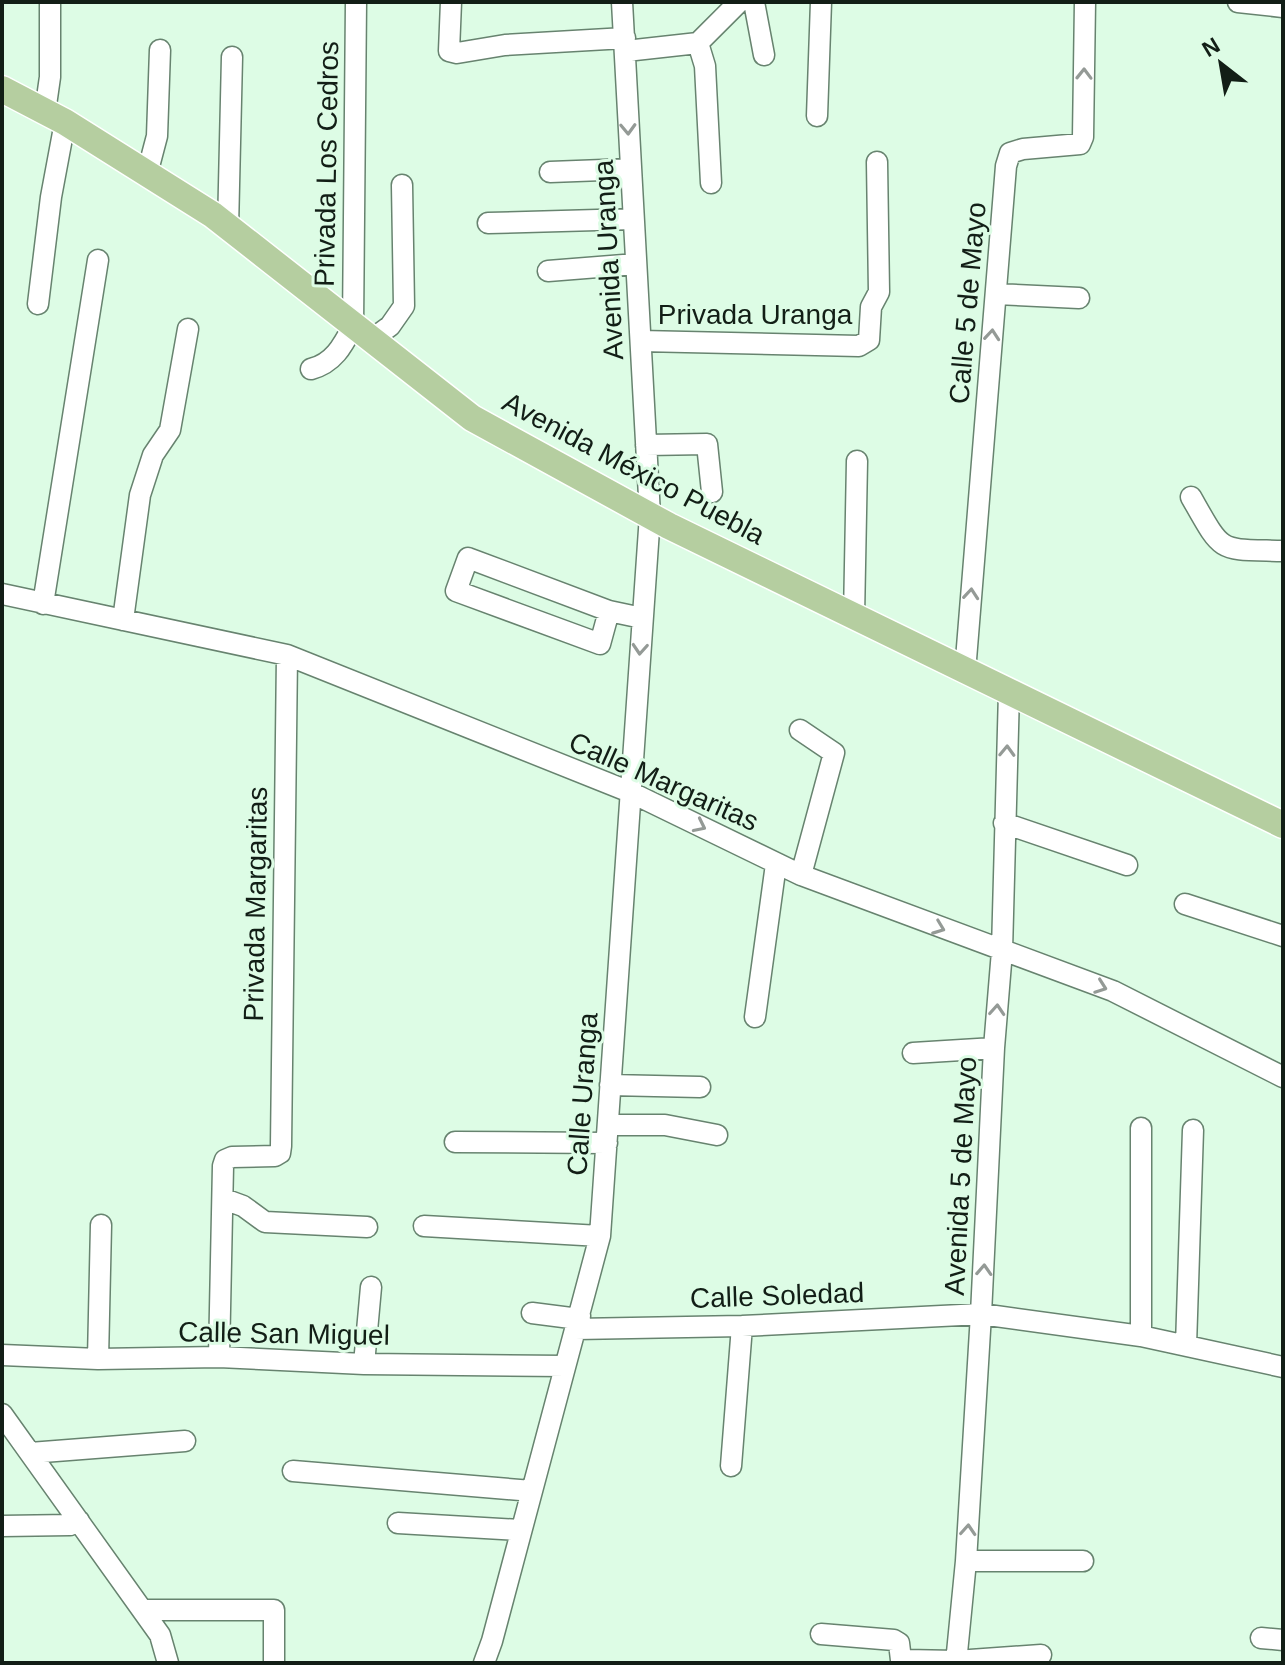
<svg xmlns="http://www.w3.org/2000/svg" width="1285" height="1665" font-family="Helvetica,sans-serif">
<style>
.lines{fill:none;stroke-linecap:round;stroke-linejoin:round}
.minor-casing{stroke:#67836f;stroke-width:23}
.major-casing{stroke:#fff;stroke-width:29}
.minor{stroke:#fff;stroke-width:20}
.major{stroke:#b5cea0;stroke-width:26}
.oneway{stroke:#949a96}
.labels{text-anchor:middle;stroke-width:6;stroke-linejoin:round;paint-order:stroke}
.street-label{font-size:28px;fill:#121e16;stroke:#ddfce5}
</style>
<rect width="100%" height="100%" fill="#ddfce5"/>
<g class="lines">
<g class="minor-casing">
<path id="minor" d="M451,2L449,51L457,53L505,45L625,38
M754,2L764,55
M1238,2L1283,7
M698,43L705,66L711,183
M626,51L698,43L739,2
M45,112L50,77V2
M817,116L821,2
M550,172L630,169
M147,174L157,136L160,50
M488,223L633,219
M228,228L232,57
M548,271L636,264
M996,294L1079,298
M38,304L51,197L65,122
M371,340L390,326L404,306L402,185
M641,341L859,346L869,340L871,307L879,292L877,162
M311,369C334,363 343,345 353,326L356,2
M646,445L707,444L712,492
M1191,497C1224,555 1217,549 1283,551
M2,594L287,655L630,792L801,875L1113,991L1283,1077
M43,604L98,260
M609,611L600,644L456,591L468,558L609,611L642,618
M854,617L857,461
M123,620L140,495L153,455L170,430L188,329
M965,672L1006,166L1010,153L1023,149L1080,144L1083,137L1085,2
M800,730L834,753L801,875
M1004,823L1127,865
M1185,904L1283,936
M755,1017L776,864
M913,1053L994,1048
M610,1085L700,1087
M608,1125H665L717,1135
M1141,1128V1336
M455,1142L607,1143
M224,1199L243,1206L265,1222L367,1227
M424,1226L600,1236
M532,1313L571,1318L580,1316
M576,1329L742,1326L981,1314L1141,1336L1283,1367
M1186,1346L1193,1130
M2,1355L98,1359L219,1357L364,1364L565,1366
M219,1357L223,1166L225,1160L232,1157L275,1156L280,1153L281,1146L287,655
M98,1359L101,1225
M364,1364L371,1287
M2,1414L160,1635L168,1663
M30,1453L185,1441
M731,1466L742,1326
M293,1471L532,1491
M398,1523L520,1530
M2,1526L70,1525L79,1521
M966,1561H1083
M142,1610H274V1663
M821,1634L894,1640L899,1643L901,1660H906L956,1661L1041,1655
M1261,1638L1283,1640
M484,1663L492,1641L600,1236L650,515L622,2
M956,1663L966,1561L981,1314L994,1048L1002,951L1009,692"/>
</g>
<g class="major-casing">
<path id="major" d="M2,89L65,122L213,215L472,418L669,526L1283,825"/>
</g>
<use href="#minor" class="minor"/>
<use href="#major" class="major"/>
</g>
<defs><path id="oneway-chevron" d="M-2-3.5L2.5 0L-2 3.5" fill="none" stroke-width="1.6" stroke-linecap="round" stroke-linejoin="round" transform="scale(2)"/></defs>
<g class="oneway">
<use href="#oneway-chevron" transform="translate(1084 74) rotate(-89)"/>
<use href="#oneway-chevron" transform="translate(628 129) rotate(88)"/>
<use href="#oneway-chevron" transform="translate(992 335) rotate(-85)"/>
<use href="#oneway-chevron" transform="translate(971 594) rotate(-85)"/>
<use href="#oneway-chevron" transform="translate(640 649) rotate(94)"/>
<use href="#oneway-chevron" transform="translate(1007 751) rotate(-88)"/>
<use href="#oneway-chevron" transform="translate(700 826) rotate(26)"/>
<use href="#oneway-chevron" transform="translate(939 928) rotate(21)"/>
<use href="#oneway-chevron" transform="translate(1101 987) rotate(20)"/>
<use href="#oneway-chevron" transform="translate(997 1010) rotate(-86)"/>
<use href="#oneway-chevron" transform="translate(984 1270) rotate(-87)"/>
<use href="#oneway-chevron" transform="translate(968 1530) rotate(-86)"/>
</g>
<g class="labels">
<g class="street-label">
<text transform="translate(326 164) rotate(-89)" y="10">Privada Los Cedros</text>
<text transform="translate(608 260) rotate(-93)" y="10">Avenida Uranga</text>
<text transform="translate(967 303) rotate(-85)" y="10">Calle 5 de Mayo</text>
<text x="755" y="324">Privada Uranga</text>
<text transform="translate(634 468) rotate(28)" y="10">Avenida México Puebla</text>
<text transform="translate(664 781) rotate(24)" y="10">Calle Margaritas</text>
<text transform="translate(255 904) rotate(-89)" y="10">Privada Margaritas</text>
<text transform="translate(582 1094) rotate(-86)" y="10">Calle Uranga</text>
<text transform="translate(960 1176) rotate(-87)" y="10">Avenida 5 de Mayo</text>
<text transform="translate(777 1295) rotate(-2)" y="10">Calle Soledad</text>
<text transform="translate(284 1333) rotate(1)" y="10">Calle San Miguel</text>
</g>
</g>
<rect width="1285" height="1665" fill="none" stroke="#121e16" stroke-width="8"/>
<g transform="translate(1221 64) rotate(329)" stroke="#ddfce5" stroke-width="6" paint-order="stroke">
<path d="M0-6L14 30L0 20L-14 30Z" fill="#121e16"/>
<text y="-12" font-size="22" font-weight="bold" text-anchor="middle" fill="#121e16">N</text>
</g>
</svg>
